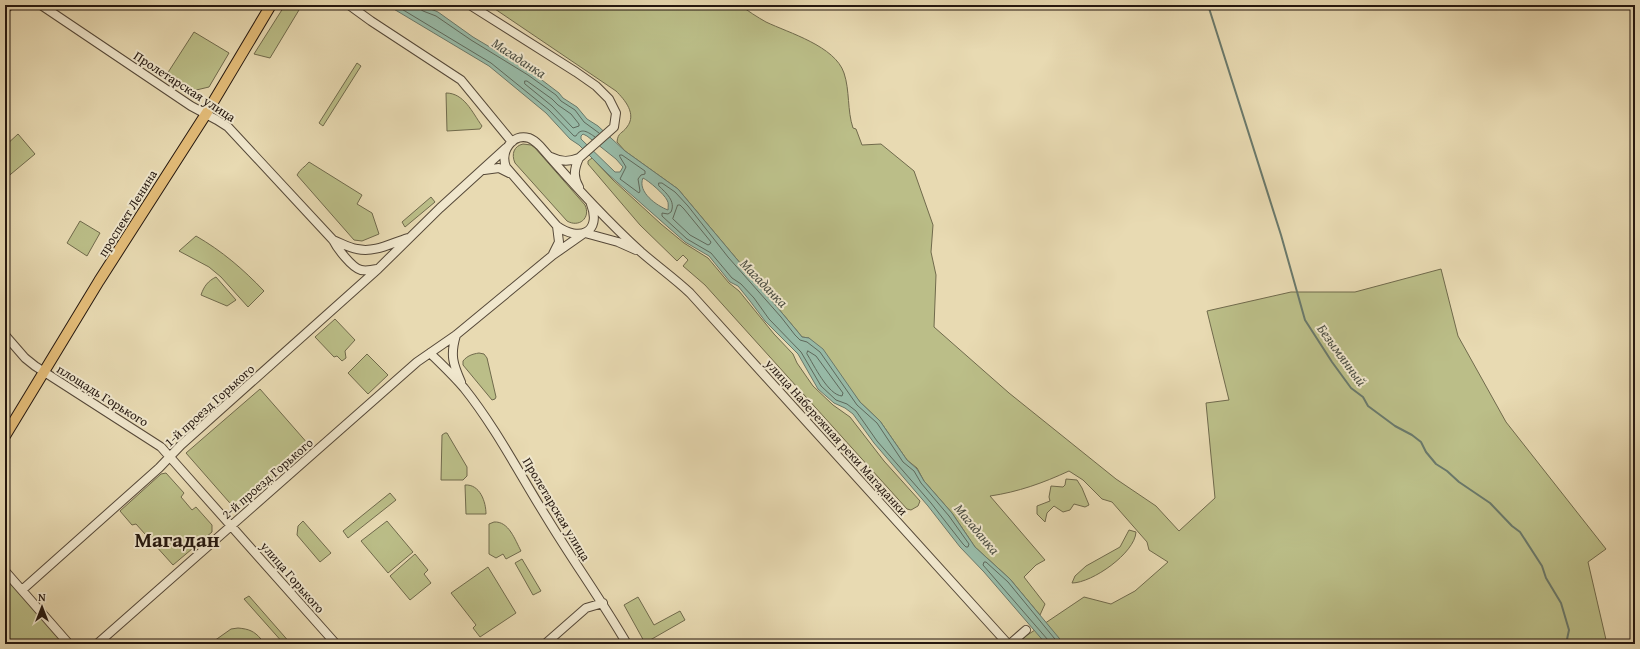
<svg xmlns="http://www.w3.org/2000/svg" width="1640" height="649" font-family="'Gentium Book Plus',serif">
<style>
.green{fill:#bbbe88;stroke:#706a4c}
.water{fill:#98bba8;stroke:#6a796b;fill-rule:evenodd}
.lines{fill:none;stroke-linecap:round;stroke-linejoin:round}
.shore{stroke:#5e695c;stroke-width:1}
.stream{stroke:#6a796b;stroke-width:2}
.minor-casing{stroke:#554838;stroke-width:10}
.major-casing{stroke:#24170f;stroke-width:12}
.minor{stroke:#f0e7cd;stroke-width:8}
.major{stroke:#e4bd79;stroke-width:10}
.labels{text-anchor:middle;stroke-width:4;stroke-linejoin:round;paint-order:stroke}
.street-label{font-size:13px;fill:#24170f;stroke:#f0e7cd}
.water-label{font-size:14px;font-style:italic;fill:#4d5045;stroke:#f0e7cd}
.town-label{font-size:21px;font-weight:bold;fill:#24170f;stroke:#f0e7cd}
</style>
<rect width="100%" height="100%" fill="#e8dab2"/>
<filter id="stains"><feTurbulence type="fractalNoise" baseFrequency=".005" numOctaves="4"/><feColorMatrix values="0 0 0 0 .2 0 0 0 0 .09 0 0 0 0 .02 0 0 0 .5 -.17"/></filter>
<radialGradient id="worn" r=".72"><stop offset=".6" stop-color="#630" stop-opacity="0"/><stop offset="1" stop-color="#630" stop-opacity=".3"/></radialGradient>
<path class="green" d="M285,5H302L270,58L254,54Z
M492,5H740C748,11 757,17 766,22C789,33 835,46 844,73C850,91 847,110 853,128L856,129L862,145L881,144L914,171L933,225L931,252L936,275L934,327L1009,393L1116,479L1156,506L1179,531L1215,498L1206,403L1229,400L1207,311L1291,292H1355L1441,269L1458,336L1506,422L1606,549L1588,562L1607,644H1029L1023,638L1084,597L1111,604L1135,591L1168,562L1149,550L1147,542L1112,502L1102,499L1083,480L1069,471C1043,483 1018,492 990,496L1045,560L1036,565L1024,577L1045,604L1040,615L1010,579L975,547L952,513L924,481L917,468L907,460L880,421L860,402L813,342L809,338L802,337L798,332L678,189L625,151L617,142C618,132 622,134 627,127C637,114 625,100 616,91L492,7Z
M194,32L229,53L209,87L192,91L167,74Z
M357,63L361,66L323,126L319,123Z
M446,93C464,93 472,112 482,126L480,129L447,131Z
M18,134L35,154L5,179V146Z
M523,144L531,145L535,148L585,205C591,218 579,228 567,221L515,163C511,154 514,146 523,144Z
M592,158L613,180L661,224L684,243L708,258L729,283L739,291L774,334L793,354L797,363L813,386L833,405L850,417L884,461L920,501L918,506L911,510L907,509L705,285L683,266L688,260L683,255L677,261L640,225L588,164V161Z
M309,162L362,195L357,204L372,213L379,234L362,241L354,240L297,175C300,169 305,167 309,162Z
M431,197L435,202L405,227L402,222Z
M80,221L100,233L87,256L67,243Z
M196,236C222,251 243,269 264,291L248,307L221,277L209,267L179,251Z
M216,277L236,300L227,306L201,295C204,286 208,281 216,277Z
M335,319L355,340L345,351L346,358L342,361L337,356L334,357L315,337Z
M479,353L484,354L487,358L496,397L495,399L492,400L463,365V361C467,356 472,354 479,353Z
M367,354L388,375L368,394L348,373Z
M260,389L309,445L236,510L186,453Z
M445,433H447L467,467V476L463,480H441L442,435Z
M166,473L184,493L181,497L192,510L196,507L212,525V532L173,565L136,524L132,525L120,511L161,474Z
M1066,479L1077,480L1082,488L1089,505L1085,507L1074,504L1070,510L1063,512L1054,506L1047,513L1045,522L1037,514V506L1050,501L1049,497L1051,486L1063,487L1065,485Z
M465,485C480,484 486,502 486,514H466Z
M390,493L396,500L348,538L343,531Z
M303,521L331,553L320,562L297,535L298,526Z
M387,521L413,552L388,573L361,541Z
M494,522C509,521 515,540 521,551L506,559L503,554L496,558L489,554V524Z
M1129,530L1136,532C1135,553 1092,583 1072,583L1075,576L1086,566L1120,547Z
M415,554L428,570L424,574L431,583L410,600L390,576Z
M522,559L541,591L533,595L515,563Z
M488,567L516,613L480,637L473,628L476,625L451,593Z
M5,571L69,644H5Z
M249,596L291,644H284L244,599Z
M638,597L654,625L680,611L685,620L645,643L624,605Z
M238,628C249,629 254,631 261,639L255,644H216L214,641L231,629Z"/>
<path class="water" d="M387,5H421L438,12L473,37L530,71L559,93L563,98L577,107L587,119L598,126L625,151L678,189L798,332L802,337L809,338L823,349L860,402L880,421L907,460L917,469L924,481L952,513L975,547L1010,579L1064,644H1046L984,572L960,547L928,506L874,443L853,414L845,408L834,403L818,389L798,354L765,321L750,301L738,286L730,282L709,256L685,242L609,175L579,145L570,139L546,113L489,66ZM583,134L587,136L616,159L623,167L620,172H615L581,139V136ZM643,178C649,181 664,194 667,200C669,203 668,207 668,210C657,206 637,192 643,178Z"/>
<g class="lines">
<path class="shore" d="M395,5L491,63L549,110L574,136H576C581,127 588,132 595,137
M420,5V9L423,11L436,16L471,40L528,75L556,95L561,101L575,110L584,122L599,133
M525,81H527L552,99L558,105L571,114L579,124V126L573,128L552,106L525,84Z
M620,155H622L645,171V174L641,175L638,179L640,191L639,193L620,179L626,167L620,157Z
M659,183H662L675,192L688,206L728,257L781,317L795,335L800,340L807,342L820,352L857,405L877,423L903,462L914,471L921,483L949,516L969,544L968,547H966L963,544L931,503L877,441L856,411L847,404L836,400L821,386L801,352L769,319L754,298L741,284L732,278L711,253L687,239L662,216V213L668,214L671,212C676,201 666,193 659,186Z
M678,205H680L684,209L711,242L710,244L708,245L690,235L673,219Z
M808,351L816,356L843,393L842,396C828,395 814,365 807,354Z
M1049,644L1048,640L983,565L984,562H986L1008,582L1059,644"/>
<path class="stream" d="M1208,5L1281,235L1305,320L1332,362L1351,388L1363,397L1368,406L1395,426L1412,435L1421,442L1426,452L1436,464L1447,471L1459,482L1490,503L1512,526L1520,532L1542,566L1546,578L1561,603L1569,630L1566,644"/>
<g class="minor-casing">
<path id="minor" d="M41,5L191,106L217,120L228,127L333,240C337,248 352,268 361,270C366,271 372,270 377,269
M349,5L371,21L461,80L512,142
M470,5L576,72L596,86L609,99L616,113L614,127L579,158C569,162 561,162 551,157
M868,5H870
M5,9L10,5
M484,170L499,168L509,173
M579,187C573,177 574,169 579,158
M591,204C602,233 579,242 557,226L506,167C500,152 512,133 529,138C534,140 537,143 540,146C572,183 605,219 641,252C657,266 674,278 690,293L1008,644
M585,233L618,242L636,250
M333,240C341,243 349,248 357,249C375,253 391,243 408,238
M553,254L559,242L557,226
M5,335L25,358L35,366L161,447L336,644
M456,335C450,355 453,364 461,382
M430,353C441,364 453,375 464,388C496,428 520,475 547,518C573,561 602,601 627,644
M5,571L69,644
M22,590L159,468L181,445L378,269L440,208L506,148
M97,644L417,362L456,335L553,255L583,234
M545,644L586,608L603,603
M1010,644L1026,630"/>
</g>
<g class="major-casing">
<path id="major" d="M5,436L99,281L206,114L271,5"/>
</g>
<use href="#minor" class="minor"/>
<use href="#major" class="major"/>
</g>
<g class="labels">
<g class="street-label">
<text transform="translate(185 86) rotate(33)" y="5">Пролетарская улица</text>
<text transform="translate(127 213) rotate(-58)" y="5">проспект Ленина</text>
<text transform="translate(103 395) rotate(32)" y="5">площадь Горького</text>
<text transform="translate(209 405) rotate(-42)" y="5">1-й проезд Горького</text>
<text transform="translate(837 437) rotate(48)" y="5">улица Набережная реки Магаданки</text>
<text transform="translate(267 478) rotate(-41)" y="5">2-й проезд Горького</text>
<text transform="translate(557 509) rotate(59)" y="5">Пролетарская улица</text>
<text transform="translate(293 577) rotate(49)" y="5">улица Горького</text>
</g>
<g class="water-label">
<text transform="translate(519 58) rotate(33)" y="5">Магаданка</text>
<text transform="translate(764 283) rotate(46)" y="5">Магаданка</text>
<text transform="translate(1342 355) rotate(54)" y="5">Безымянный</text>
<text transform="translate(977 529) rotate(50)" y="5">Магаданка</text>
</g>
<g class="town-label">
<text x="177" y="547">Магадан</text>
</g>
</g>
<rect width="1640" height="649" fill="none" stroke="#e8dab2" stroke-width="20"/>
<rect x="6" y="6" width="1628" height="637" fill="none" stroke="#24170f" stroke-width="2"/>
<rect x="10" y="10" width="1620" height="629" fill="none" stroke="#24170f"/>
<g transform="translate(42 607)" stroke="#f0e7cd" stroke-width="3" paint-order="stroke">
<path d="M0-3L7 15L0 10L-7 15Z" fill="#24170f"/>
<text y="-6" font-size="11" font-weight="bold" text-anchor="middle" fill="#24170f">N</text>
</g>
<rect width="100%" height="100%" filter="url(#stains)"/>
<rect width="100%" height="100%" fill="url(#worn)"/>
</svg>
